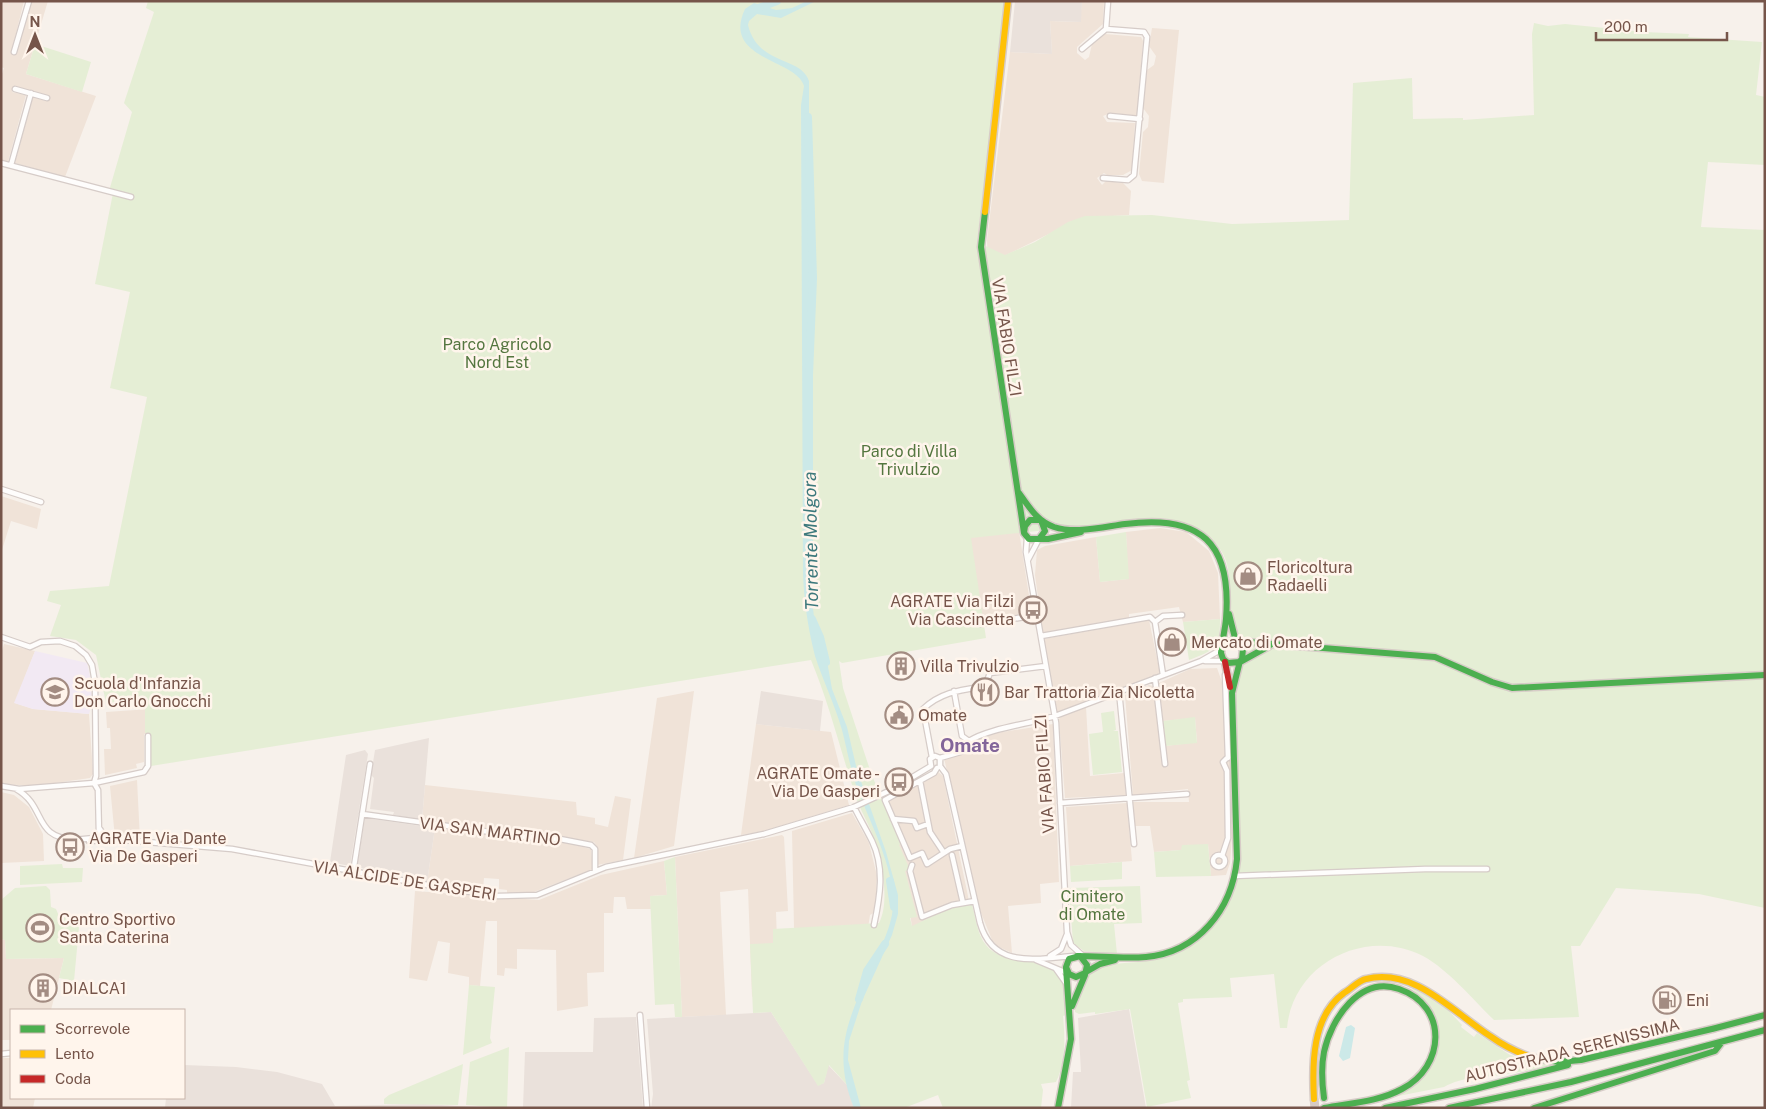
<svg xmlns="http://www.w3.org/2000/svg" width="1766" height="1109" font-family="'Public Sans',sans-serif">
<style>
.residential{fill:#f0e3d8}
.industrial{fill:#eae1db}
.education{fill:#f2e9f3}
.green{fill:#e5eed5}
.water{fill:#cce9e8}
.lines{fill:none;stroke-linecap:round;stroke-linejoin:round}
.river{stroke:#cce9e8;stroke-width:8}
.highway-tunnel{stroke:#d7cac3;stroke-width:9;stroke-dasharray:9 4.5;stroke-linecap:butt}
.street-casing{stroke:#d6ccc8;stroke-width:7}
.fast-casing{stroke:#d7ccc7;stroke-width:9}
.slow-casing{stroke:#d7ccc7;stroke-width:9}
.jam-casing{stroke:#d7ccc7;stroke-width:9}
.street{stroke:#fefdfc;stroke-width:4.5}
.fast{stroke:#4caf50;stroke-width:6}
.slow{stroke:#ffc107;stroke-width:6}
.jam{stroke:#c62828;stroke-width:6}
.labels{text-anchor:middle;stroke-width:5;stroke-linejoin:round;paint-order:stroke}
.street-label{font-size:16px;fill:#76554a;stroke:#fff5ec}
.park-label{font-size:16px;fill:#54763f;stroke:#fff5ec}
.poi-label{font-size:16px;fill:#76554a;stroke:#fff5ec;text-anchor:start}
.water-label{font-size:18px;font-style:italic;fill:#3c787c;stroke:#fff5ec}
.quarter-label{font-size:19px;font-weight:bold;fill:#83659a;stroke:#fff5ec}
</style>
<rect width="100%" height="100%" fill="#f7f1eb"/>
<path class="residential" d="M2,1H24L11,54L16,55L32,1H48L26,74L96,96L65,177L15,163L33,97L46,101L49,97L13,87L12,92L26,95L8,162L1,160V77L4,68L1,67Z
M1082,1H1104L1103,24L1077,47V53L1085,60L1089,57L1092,44L1105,34L1141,37L1143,41L1137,116L1110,113L1103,116L1107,122L1135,123L1132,170L1123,175H1107L1104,173L1097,178L1102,185L1106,181L1123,183L1131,191L1129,215L1081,218L988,264L987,240L1010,52L1052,54L1050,21L1080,22Z
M1152,28L1179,30L1164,183L1142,181L1139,174L1143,132L1148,127L1149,116L1143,108L1147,70L1154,65L1156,56L1149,46Z
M1,496L41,509L37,529L11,521L1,553Z
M1160,528L1186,532L1209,551L1218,573L1220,619L1183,622L1179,607L1129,614V618L1043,634L1035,575L1037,550L1045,546L1096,537L1100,582L1128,579L1126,532Z
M1019,531L1032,615L983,622L970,537Z
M1149,620L1160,673L1056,714L1044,639Z
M4,644L35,651L15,703L33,709L89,714L93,774L90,778L35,786L1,784V654Z
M1217,668L1223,685H1228L1232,836L1230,863L1226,875L1211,876L1208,844L1181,850L1154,852L1150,826H1135L1133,802H1189L1188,789L1133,795L1125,695L1149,685L1153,686L1163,767H1168L1165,746L1197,742L1195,718L1163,721L1159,683L1190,669Z
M694,691L674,846L634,858L657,698Z
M1086,707L1090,776L1124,773L1126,795L1065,798L1059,719L1063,715Z
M150,709L151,733L144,734V762L136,764L137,768L105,775L104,749H111L110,728H107L106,712Z
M756,724L831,732L849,805L764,831L741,835Z
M1053,724L1059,882L1040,884L1041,903L1008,906L1012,953L997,946L992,940L977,903L944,758L975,751L973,740L984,735Z
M937,771L943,776L969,901L964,900L912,927L908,899L881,803Z
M137,780L140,839L115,838L110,786Z
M425,785L576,802L577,815L595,818V824L608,827L615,796L631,799L623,860L597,865L598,848L594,842L422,820Z
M1,792L14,795L29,807L43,834L44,861L1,863Z
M1127,803L1132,861L1070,866L1066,807Z
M852,813L869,843L877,876L875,912L870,915L868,928L752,997L748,889L720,892L726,1015L682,1017L675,857L782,835L784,837L788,911L776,912L777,941L794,928L792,831Z
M435,828L563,842L591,849L593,869L534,892L507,893V890L499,889V879L484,878L483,889L427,882Z
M664,861L667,895L650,896L651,909H627L625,897H614L613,913H604V972L587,973L588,1006L557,1011L556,950L517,949V969L505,968L504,976L497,975V921H486L480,986L469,985V977L448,973L450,943L438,941L427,981L409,978L415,891L539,900L601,875Z
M5,939L6,959L64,958L51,1010H11V1040H1V940Z
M1,1058H11V1098H35L33,1108H1Z"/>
<path class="industrial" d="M1015,1H1082L1081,22L1050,21L1052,54L1010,52Z
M761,691L823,701L820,731L756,724Z
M429,738L422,820L393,815L394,812L370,809L374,778L371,775L375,750Z
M365,750L368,754L350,866L330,862L346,755Z
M365,818L435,828L427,882L411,879V874L389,871L387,874L357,867Z
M1129,1009L1146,1108H1071L1073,1072H1081L1078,1018Z
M771,1012L818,1085L824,1083L828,1065L848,1086L854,1108H651L653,1094L647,1019Z
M636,1017L643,1108H523L525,1052H593L594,1018Z
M184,1065L236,1067L277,1072L322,1084L335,1106L424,1104L494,1108H165L166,1098H184Z"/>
<path class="education" d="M35,651L87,663L91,681L92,704L89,714L33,709L14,703Z"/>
<path class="green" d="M148,1H1004L1005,11L977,242L1005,255L1035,242L1068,222L1085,216L1152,215L1232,224L1349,220L1353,83L1412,78L1413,119L1463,118V120L1534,115L1532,34L1534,23L1548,26L1565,24L1644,32L1689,34L1688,37L1762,42L1756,95L1765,97V165L1708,162L1701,227L1765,230V908L1699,894L1616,888L1580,946H1571L1579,1017L1494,1020C1472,999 1450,971 1423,956C1366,927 1293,963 1287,1028H1280L1274,974L1230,978L1232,997L1183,999V1002L1178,1003L1190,1080L1187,1081L1191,1098L1147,1107L1130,1009L1095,1014V1012L1079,1014L1075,1012C1074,991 1085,974 1104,966C1122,962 1140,963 1158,959C1203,949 1225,914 1239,873L1235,685L1246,654C1244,640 1233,629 1231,614C1228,598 1231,580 1227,564C1219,535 1188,521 1161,518L971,538L986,638L842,663L839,661L843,688L872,776L903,843L899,845L910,870L905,871L917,917L910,918L912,926L954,906L972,905C976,918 977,934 986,945C1006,970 1050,951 1062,981C1066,991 1065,1004 1066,1015L1063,1016C1065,1037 1066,1062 1056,1082L1041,1084L1043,1090L1041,1108H943L938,1095L904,1108H854L848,1086L829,1065L824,1083L818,1086L771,1012L753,1013L750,944L773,943V929L879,923C890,901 882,866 876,844C871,827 860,811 855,794C840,749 829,703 811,660L151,766L149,734L145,733V700L106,703L96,655L76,640L50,636L61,605L47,601L50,591L109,586L147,397L110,388L130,292L95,284L113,193L109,191L132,112L124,103L154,12L146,8Z
M35,44L91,62L82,92L26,74Z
M1126,532L1129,579L1100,582L1096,537Z
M1220,619C1220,648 1215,650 1189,660L1183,622Z
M1114,711L1116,730L1113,731H1118L1122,772L1093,775L1089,734L1103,732L1101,713Z
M1195,717L1197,743L1165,746L1163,721Z
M1208,844L1211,876L1156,877L1154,852L1181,850L1182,845Z
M675,857L682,1017H675L674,1004L655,1005L650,896L667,895L664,861Z
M1122,862V879L1071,882L1070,866Z
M62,864L63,868H83L82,882L20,885V866Z
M46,886L50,890L51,907L56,909L59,916H80L74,981L59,978L64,958L6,959L5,940L1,939V900L15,888Z
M1140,886L1142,923L1114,924L1117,954L1084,951L1073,943L1069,888Z
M469,985L495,987L490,1038L492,1043L463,1055Z
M1413,987L1448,1010L1462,1025L1461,1027L1474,1037L1477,1033L1510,1055L1552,1065C1535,1069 1518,1073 1501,1075C1480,1078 1464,1076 1444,1087L1378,1100L1410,1087L1440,1041C1438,1018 1430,1003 1412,989Z
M509,1047L507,1108L466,1105L470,1062Z
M463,1064L458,1105L384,1104V1099L389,1095Z"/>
<path class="water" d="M807,1H816L781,18L757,14L749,21L748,25C758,66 801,56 809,81V574L815,626L827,661L832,689L847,727L857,770L886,852L898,895V914L892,935L862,1001L849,1041L848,1060L861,1108H854C829,1046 853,1010 878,954C886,936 895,916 893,896C890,858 869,821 856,785C850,767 847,749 842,730C835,705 823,681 815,656C808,629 804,601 803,574L801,105L804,86C797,59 721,60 745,9L754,3L776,10L792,8Z
M1351,1025L1355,1028L1350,1058L1343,1061L1339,1056L1346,1027Z"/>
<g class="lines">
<path class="river" d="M756,9L777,1
M808,117L813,278L809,375V587
M812,619L820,637L826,662
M890,881L894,907
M859,999L867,971L885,944"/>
<path class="highway-tunnel" d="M1314,1099L1315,1108"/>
<g class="street-casing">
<path id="street" d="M1082,49L1106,29L1108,1
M14,52L29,1
M15,89L47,98
M1110,116L1140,119
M1,163L131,197
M11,165L31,93
M1103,178L1128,180L1134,175L1147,37L1144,32L1106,29
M1,489L41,502
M1027,538L1026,552L1056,723L1067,932L1071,945L1082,955
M1028,560L1039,539
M1155,622L1163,616L1182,615
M981,624L1037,615
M1041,636L1150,617L1155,622L1163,675
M1,637L30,647L41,642L60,641L75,646L86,655L92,665L95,683L96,776L94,783
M1205,661H1224
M1225,675L1228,758
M1155,678L1165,764
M954,691L962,736L969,741
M1119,691L1134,844
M969,741C989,728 1030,724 1055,716L1201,661L1222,649
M932,757L923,709C941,692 961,690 985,686L990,673L1046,666
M940,758L964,751L969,741
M931,766L930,759L935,756L940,758V766
M940,766L946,774L980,923C993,969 1036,959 1073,956
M937,768L934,773L885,800L910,858L922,853L927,864L950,849L962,846
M920,781L930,832L944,853
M94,783L144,772L148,766V736
M1,786L19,789L94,783L98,790L99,834L94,838L74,840
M16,789C48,807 31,838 77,840
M1060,803L1187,794
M854,807C860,819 866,829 872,841C885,868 880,897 874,925
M362,814L526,837L560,839L591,845L595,849V871
M893,819L914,821L917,828L928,824
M100,829L104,836L110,839L232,849L444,888L498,896L537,895L606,867L764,834L854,807L891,790L931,766
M89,841L111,840
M952,855L963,903
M1213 861a6 6 0 1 1 12 0a6 6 0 1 1-12 0Z
M1222,856L1228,838L1227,771L1223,762L1227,758
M912,865L910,871L922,917L952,905L975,901
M353,873L370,764
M1234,876L1425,869H1487
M1050,956L1061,949L1067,934
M1036,960L1067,973
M1056,969L1066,983
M640,1015L647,1108
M1,1054L11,1053"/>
</g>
<g class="fast-casing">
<path id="fast" d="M985,212L981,247L1024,533
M1019,493C1029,507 1037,521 1054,527C1076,534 1103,527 1125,524C1201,514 1232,543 1226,619C1225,630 1222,641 1221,653L1223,659L1228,663L1240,662L1269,646
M1038,520H1030L1025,526L1024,533L1029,539H1048L1081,532
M1039,539L1045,531L1042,523
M1229,614L1236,642
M1236,642L1243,649L1242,659
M1223,646L1230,642H1247L1435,657L1492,682L1512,688L1765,675
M1077,956C1100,956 1123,959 1146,957C1198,952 1232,910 1237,859L1232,693L1240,661
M1086,972L1100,964L1115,960
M1072,1006L1085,975L1087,965L1080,956L1069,959L1066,967L1069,974L1076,977L1085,973
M1712,1029L1765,1015
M1534,1058L1559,1062L1581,1060L1716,1028
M1324,1098C1322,1083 1321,1067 1324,1052C1331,1019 1360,975 1399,989C1449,1006 1445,1067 1402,1089C1378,1102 1350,1103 1324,1108
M1058,1108L1071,1039L1066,968
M1385,1108L1475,1089L1568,1065
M1449,1108L1571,1082L1765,1030
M1534,1108L1715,1051L1722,1042"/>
</g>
<g class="slow-casing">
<path id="slow" d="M985,212L1008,1
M1314,1099C1312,1064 1312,1016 1344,993C1351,989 1359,980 1366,979C1414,967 1453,1012 1490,1036C1504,1046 1518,1053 1534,1058"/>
</g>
<g class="jam-casing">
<path id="jam" d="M1225,662L1230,687"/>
</g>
<use href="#street" class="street"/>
<use href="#fast" class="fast"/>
<use href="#slow" class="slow"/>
<use href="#jam" class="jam"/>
</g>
<defs>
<g id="shop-ring" transform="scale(1.4375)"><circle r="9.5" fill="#fff5ec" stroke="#a38c82" stroke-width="1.5"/><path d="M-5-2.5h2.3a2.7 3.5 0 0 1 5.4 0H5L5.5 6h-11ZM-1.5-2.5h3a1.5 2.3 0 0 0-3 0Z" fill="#a38c82"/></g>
<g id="bus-ring" transform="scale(1.4375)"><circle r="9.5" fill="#fff5ec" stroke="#a38c82" stroke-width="1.5"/><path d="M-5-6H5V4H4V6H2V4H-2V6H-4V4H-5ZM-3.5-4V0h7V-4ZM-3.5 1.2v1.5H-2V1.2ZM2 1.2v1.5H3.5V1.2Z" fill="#a38c82"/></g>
<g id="building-ring" transform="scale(1.4375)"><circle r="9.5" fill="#fff5ec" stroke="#a38c82" stroke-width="1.5"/><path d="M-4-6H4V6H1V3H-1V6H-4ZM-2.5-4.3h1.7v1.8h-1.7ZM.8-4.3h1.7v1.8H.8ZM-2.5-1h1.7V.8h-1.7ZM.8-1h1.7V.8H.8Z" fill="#a38c82"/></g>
<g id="school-ring" transform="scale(1.4375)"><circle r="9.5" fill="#fff5ec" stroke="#a38c82" stroke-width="1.5"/><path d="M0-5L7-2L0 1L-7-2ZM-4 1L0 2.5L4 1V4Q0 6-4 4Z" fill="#a38c82"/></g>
<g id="restaurant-ring" transform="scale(1.4375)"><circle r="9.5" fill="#fff5ec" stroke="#a38c82" stroke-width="1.5"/><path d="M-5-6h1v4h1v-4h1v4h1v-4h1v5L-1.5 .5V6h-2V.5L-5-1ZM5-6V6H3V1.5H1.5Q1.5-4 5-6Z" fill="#a38c82"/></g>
<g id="civic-ring" transform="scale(1.4375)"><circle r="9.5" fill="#fff5ec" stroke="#a38c82" stroke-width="1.5"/><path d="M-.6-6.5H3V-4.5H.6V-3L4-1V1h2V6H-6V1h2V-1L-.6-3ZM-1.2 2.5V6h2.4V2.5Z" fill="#a38c82"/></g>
<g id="stadium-ring" transform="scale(1.4375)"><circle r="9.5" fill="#fff5ec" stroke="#a38c82" stroke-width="1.5"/><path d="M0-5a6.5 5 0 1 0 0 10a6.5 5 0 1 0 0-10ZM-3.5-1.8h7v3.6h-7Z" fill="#a38c82"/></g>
<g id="fuel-ring" transform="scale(1.4375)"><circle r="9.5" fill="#fff5ec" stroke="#a38c82" stroke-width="1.5"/><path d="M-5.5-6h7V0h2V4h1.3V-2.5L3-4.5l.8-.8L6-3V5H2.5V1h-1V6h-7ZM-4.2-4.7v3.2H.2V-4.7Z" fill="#a38c82"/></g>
</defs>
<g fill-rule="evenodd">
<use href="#shop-ring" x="1248" y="576"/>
<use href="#bus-ring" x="1033" y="610"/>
<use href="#shop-ring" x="1172" y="642"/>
<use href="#building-ring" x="901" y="666"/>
<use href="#school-ring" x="55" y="692"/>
<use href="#restaurant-ring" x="985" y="692"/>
<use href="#civic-ring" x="899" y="715"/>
<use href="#bus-ring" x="899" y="782"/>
<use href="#bus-ring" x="70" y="847"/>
<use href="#stadium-ring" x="40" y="928"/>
<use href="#building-ring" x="43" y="988"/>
<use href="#fuel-ring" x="1667" y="1000"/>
</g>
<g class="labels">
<g class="street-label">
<text transform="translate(1007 337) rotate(81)" y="6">VIA FABIO FILZI</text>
<text transform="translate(1044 774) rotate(-94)" y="6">VIA FABIO FILZI</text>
<text transform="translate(490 831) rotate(7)" y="6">VIA SAN MARTINO</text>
<text transform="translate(405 880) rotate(9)" y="6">VIA ALCIDE DE GASPERI</text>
<text transform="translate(1572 1050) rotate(-14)" y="6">AUTOSTRADA SERENISSIMA</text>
</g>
<g class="park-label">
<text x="497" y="350">Parco Agricolo<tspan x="497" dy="18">Nord Est</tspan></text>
<text x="909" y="457">Parco di Villa<tspan x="909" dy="18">Trivulzio</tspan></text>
<text x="1092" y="902">Cimitero<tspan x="1092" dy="18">di Omate</tspan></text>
</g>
<g class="poi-label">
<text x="1267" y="573">Floricoltura<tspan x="1267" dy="18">Radaelli</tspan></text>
<text x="1014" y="607" text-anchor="end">AGRATE Via Filzi<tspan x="1014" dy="18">Via Cascinetta</tspan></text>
<text x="1191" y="648">Mercato di Omate</text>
<text x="920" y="672">Villa Trivulzio</text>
<text x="74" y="689">Scuola d'Infanzia<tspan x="74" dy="18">Don Carlo Gnocchi</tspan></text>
<text x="1004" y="698">Bar Trattoria Zia Nicoletta</text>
<text x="918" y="721">Omate</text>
<text x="880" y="779" text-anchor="end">AGRATE Omate -<tspan x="880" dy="18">Via De Gasperi</tspan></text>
<text x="89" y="844">AGRATE Via Dante<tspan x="89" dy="18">Via De Gasperi</tspan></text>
<text x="59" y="925">Centro Sportivo<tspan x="59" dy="18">Santa Caterina</tspan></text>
<text x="62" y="994">DIALCA1</text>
<text x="1686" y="1006">Eni</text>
</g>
<g class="water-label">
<text transform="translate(811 541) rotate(-91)" y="6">Torrente Molgora</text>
</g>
<g class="quarter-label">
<text x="970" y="752">Omate</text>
</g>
</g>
<rect width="1766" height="1109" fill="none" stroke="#76554a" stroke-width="5"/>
<rect x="10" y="1009" width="175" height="90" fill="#fff5ec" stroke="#c8b5ab"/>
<rect x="20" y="1025" width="25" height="8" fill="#4caf50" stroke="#c8b5ab"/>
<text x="55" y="1034" font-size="15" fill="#76554a">Scorrevole</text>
<rect x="20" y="1050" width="25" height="8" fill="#ffc107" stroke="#c8b5ab"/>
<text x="55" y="1059" font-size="15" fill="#76554a">Lento</text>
<rect x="20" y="1075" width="25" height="8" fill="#c62828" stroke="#c8b5ab"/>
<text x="55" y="1084" font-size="15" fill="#76554a">Coda</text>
<g transform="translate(35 35)" stroke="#fff5ec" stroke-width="4" paint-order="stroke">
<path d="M0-4L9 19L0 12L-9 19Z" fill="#76554a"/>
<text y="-8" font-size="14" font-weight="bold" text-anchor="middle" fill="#76554a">N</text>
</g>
<path d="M1596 32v8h131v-8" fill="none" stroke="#76554a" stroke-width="2.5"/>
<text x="1604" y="32" font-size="15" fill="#76554a" stroke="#fff5ec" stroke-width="4" paint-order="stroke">200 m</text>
</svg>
